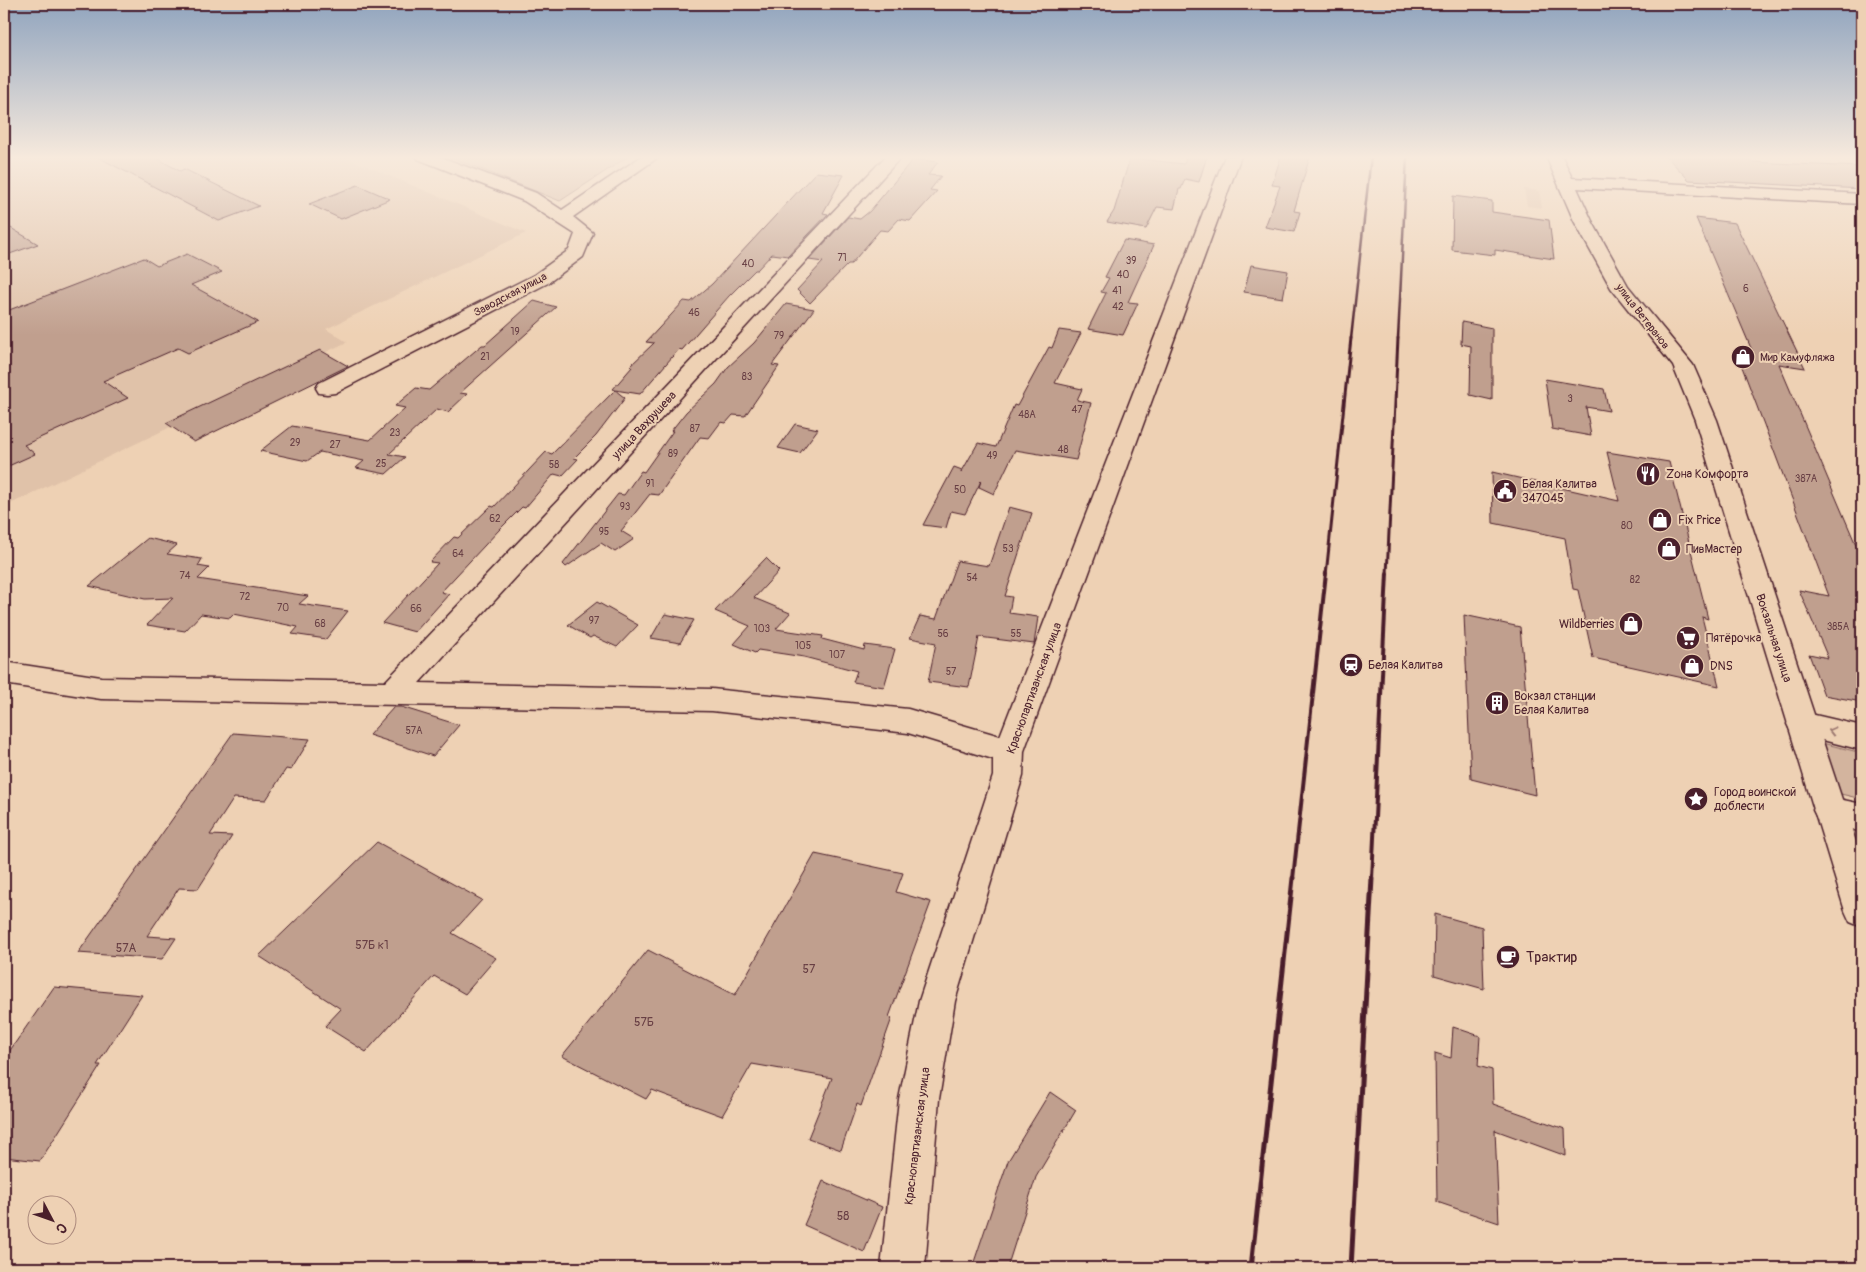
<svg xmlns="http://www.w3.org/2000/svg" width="1866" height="1272" font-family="Pangolin,sans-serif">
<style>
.built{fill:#e0c2a9}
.green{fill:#d3b49e;stroke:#8e6a64}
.building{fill:#c09f8e;stroke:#4a1f2b}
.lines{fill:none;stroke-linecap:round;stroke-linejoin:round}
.minor-casing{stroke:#4a1f2b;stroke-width:3}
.major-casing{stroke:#4a1f2b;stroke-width:3}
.minor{fill:#eed1b4;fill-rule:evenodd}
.major{fill:#eed1b4;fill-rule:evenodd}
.rail-far3{stroke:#4a1f2b;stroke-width:2.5}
.rail-far2{stroke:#4a1f2b;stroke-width:3}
.rail-far1{stroke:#4a1f2b;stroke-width:4}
.rail{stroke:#4a1f2b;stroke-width:5}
.oneway{stroke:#9c7870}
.labels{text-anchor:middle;stroke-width:4;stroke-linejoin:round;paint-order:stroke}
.number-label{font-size:10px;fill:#683f44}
.far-street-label{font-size:11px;fill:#4a1f2b;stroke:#eed1b4}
.far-poi-label{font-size:11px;fill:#4a1f2b;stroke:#eed1b4;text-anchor:start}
.street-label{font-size:12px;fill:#4a1f2b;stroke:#eed1b4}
.poi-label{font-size:12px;fill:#4a1f2b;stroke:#eed1b4;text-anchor:start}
.near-number-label{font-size:12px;fill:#683f44}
.near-poi-label{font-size:15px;fill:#4a1f2b;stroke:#eed1b4;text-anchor:start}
</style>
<rect width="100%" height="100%" fill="#eed1b4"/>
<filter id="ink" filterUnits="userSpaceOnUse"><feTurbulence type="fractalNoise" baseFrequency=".02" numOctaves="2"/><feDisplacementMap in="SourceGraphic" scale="10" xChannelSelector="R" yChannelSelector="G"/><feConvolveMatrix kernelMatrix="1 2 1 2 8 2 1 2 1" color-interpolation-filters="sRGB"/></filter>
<g filter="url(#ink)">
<path class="built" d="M4,156H342L526,233L326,329L347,342L4,507Z
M1524,189L1539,191L1542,208L1527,206Z"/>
<path class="green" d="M448,156H629L560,201Z
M1814,741L1862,753V799L1828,791Z"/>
<path class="building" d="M96,156H153L180,171L184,169L259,206L219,221Z
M1187,156H1207L1199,182L1185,179L1181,189H1179L1174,209L1157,207L1146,229L1107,222L1114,211L1130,158L1184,164Z
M1281,156H1310L1294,211L1300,212L1294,232L1265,227L1280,186L1272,185Z
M1666,156H1746L1752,162L1862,167V189L1689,180Z
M913,159L938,162L928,175L941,176L930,190L937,191L910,221L899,219L888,231L880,230L851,264H848L810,303L797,290L823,262L809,260L848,217L860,219L870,211Z
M816,172L844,175L823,213L828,214L788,256L772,254L757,270H755L729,296L682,350L679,349L640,394L615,390L625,398L596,436L574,458L578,459L562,476L554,474L525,508L522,507L499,530L441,592L449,594L415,632L382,623L438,563L430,562L454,537L458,538L491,506L494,507L546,452L552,454L615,390L613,389L632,367L630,366L654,343L646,342L684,301L691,302L712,284Z
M358,185L390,199L341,219L309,204Z
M1453,196L1492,201V212L1549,220L1554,259L1495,250V255L1452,250Z
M1696,218L1735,223L1805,368L1779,364L1862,559V702L1824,695L1809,654L1828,658L1799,590L1829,596L1736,351L1753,353Z
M4,224L38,244L4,256Z
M1124,240L1154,245L1128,302L1138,303L1123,335L1088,329L1106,293L1101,292L1109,278L1105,277Z
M187,254L222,272L191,285L258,322L188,353L178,348L103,381L128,398L24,445L35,454L4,468V312L144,258L157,266Z
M1251,265L1288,271L1283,298L1244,292Z
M534,301L556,307L460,393L467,394L448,412L437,409L389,454L405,457L386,474L356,468L364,461L320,452L307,461L260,451L292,426L370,440L405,408L395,406L416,388L429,390L482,345H485Z
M786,304L814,309L772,365L779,366L745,416L733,415L726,423L721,422L709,438L700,437L659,495L650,494L621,531L634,539L615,552L601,543L566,567L563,564L618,494L624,495L641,471L644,472L673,431H671L686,412L716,384L728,367L754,343Z
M1462,322L1492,328V400L1470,395L1471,346L1461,344Z
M1059,330L1081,333L1055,383L1082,389L1077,400L1091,403L1076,460L1015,450L994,494L979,487L981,481L965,514L951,511L946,528L923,525L954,467L962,470L961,473L978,443L996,447L1014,405L1017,406L1049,347L1052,348Z
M320,350L348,366L194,442L166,423Z
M1545,379L1604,389L1609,411L1586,407L1591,436L1552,429Z
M795,424L818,429L800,453L778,448Z
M1607,452L1669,462L1708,619L1702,617L1719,686L1593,658L1578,590L1573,589L1565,538L1493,523L1492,472L1619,501Z
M1009,507L1032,513L1005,596L1012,597L1009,613L1038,617L1034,644L979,637L969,687L928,682L936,643L910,638L920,616L936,619L957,561L989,566Z
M148,538L177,545L167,554L202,559L198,566L209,568L198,579L308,596L299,604L348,611L326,639L292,634L298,627L234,614L230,618L201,614L185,631L147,625L173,598L145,599L89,586Z
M766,558L779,571L754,598L790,613L776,629L823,636L822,639L864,650L865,645L895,649L884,687L853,682L857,671L804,657L758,650L755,653L734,644L750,626L715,611Z
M597,602L638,625L617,647L593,636L590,638L568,625Z
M665,614L694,620L680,643L651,638Z
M1464,615L1520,627L1535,795L1471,779Z
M394,707H401L459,725L433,756L369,735Z
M233,733L310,739L291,770L286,769L266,800L234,798L210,835L232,836L198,889L179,888L147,936L176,938L162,959L78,953Z
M377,842L482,900L452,933L496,958L465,994L434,976L366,1052L325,1026L341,1009L259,956Z
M815,854L903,873L896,892L931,902L889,1017L892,1018L861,1106L857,1104L841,1150L808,1138L832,1078L752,1064L722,1116L652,1090L646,1099L562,1056L648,950L735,995Z
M1435,914L1482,927L1484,989L1434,975Z
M54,987L142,995L97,1065H101L40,1161L4,1157V1059Z
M1453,1027L1480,1036L1478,1066L1492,1070L1493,1104L1565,1129L1566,1156L1495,1130L1499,1223L1437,1202L1435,1053L1451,1058Z
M1050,1092L1076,1110L1036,1177L1007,1268H972L1008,1161Z
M823,1181L882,1207L864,1252L804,1225Z"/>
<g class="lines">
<g class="minor-casing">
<path id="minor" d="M416,156H438L536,193L562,210L642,156H660L573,217L593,233L583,257L548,283L335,393L327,394L319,393L316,388L319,383L534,275L569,250L575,234L524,201L418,159Z
M886,156H902L419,683L712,689L908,709L1000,736L1225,156H1241L1024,751L1023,776L955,1001L939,1099L925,1268H881L899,1099L919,1001L993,776V759L908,733L712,711L101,699L4,684V662L101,677L385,682Z
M1802,712L1862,726V750L1791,732L1787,724L1791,716Z
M1829,797L1862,804V832L1818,820L1813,810L1818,800Z"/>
</g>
<g class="major-casing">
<path id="major" d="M1546,156H1562L1572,178L1862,194V204L1577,188L1592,221L1628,286L1693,365L1717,420L1862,860V927L1850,922L1845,911L1695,420L1673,366L1611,288L1574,221Z"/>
</g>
<use href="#minor" class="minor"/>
<use href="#major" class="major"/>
<path class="rail-far3" d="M1351,339L1371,156
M1398,339L1407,156"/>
<path class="rail-far2" d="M1326,575L1351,338
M1387,575L1398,338"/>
<path class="rail-far1" d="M1293,879L1326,573
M1372,879L1387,573"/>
<path class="rail" d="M1251,1268L1293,878
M1351,1268L1372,878"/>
</g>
<defs><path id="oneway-chevron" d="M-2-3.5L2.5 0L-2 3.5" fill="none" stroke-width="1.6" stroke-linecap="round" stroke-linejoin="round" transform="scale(1.25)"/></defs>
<use class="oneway" href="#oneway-chevron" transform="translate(1832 731) rotate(-166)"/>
</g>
<linearGradient id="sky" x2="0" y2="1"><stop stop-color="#90a4be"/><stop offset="0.47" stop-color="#f7eadd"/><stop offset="1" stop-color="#f7eadd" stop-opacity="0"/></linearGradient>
<rect width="1866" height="335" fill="url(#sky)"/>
<defs>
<g id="shop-disc" transform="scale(1.25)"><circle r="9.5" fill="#4a1f2b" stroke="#eed1b4"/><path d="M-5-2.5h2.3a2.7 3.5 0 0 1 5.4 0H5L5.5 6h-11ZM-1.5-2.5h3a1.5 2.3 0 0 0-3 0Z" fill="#fff"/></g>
<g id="restaurant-disc" transform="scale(1.25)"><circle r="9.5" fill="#4a1f2b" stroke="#eed1b4"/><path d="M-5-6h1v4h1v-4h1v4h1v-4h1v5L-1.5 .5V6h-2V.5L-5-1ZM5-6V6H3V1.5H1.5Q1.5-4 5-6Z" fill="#fff"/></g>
<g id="civic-disc" transform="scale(1.25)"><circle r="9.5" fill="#4a1f2b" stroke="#eed1b4"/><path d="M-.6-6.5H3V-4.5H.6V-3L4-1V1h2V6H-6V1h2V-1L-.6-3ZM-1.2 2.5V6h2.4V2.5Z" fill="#fff"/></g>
<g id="supermarket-disc" transform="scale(1.25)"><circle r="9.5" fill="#4a1f2b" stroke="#eed1b4"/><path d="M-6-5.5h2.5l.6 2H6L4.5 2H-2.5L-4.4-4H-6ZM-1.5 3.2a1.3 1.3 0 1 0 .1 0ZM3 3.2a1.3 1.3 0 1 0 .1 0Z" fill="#fff"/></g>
<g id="station-disc" transform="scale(1.25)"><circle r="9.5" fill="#4a1f2b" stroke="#eed1b4"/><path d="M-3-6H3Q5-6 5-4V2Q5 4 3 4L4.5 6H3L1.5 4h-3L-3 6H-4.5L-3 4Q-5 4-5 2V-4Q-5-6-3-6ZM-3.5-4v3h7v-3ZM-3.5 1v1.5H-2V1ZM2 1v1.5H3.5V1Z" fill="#fff"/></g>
<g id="building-disc" transform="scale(1.25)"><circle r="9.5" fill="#4a1f2b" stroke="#eed1b4"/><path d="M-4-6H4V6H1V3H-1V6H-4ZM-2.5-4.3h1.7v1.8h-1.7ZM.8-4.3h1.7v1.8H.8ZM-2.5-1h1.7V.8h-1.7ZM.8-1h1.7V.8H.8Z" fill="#fff"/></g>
<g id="sight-disc" transform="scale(1.25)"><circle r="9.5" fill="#4a1f2b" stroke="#eed1b4"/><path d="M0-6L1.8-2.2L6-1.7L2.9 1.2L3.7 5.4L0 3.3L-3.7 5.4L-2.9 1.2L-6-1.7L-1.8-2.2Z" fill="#fff"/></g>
<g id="cafe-disc" transform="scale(1.25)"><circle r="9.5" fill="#4a1f2b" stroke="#eed1b4"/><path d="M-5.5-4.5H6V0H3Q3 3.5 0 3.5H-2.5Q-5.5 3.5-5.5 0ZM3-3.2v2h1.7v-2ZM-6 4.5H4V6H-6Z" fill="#fff"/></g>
</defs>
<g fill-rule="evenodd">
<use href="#shop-disc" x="1743" y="357"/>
<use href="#restaurant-disc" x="1648" y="474"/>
<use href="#civic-disc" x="1505" y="491"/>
<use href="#shop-disc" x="1660" y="520"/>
<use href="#shop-disc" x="1669" y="549"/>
<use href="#shop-disc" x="1631" y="624"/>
<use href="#supermarket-disc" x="1688" y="638"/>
<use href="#station-disc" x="1351" y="665"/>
<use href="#shop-disc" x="1692" y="666"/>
<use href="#building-disc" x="1497" y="703"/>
<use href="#sight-disc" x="1696" y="799"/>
<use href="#cafe-disc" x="1508" y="957"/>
</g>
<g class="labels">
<g class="number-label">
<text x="842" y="261">71</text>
<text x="1131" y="264">39</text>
<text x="748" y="267">40</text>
<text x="1123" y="278">40</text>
<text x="1746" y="292">6</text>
<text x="1117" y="294">41</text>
<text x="1118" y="310">42</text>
<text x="694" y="316">46</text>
<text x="515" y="335">19</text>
<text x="779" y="339">79</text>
<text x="485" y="360">21</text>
<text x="747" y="380">83</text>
<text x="1570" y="402">3</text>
<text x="1077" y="413">47</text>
<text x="1027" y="418">48А</text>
<text x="695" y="432">87</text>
<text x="395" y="436">23</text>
<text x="295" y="446">29</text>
<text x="335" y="448">27</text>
<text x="1063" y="453">48</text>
<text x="673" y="457">89</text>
<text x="992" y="459">49</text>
<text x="381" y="467">25</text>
<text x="554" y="468">58</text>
<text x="1806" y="482">387А</text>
<text x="650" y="487">91</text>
<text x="960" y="493">50</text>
<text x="625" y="510">93</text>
<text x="495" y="522">62</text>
<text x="1627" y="529">80</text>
<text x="604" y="535">95</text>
<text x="1008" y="552">53</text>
<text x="458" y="557">64</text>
<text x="185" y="579">74</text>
<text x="972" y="581">54</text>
<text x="1635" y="583">82</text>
<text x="245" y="600">72</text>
<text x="283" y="611">70</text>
<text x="416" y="612">66</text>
<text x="594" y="624">97</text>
<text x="320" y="627">68</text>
<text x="1838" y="630">385А</text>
<text x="762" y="632">103</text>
<text x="943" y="637">56</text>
<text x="1016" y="637">55</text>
<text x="803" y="649">105</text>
<text x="837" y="658">107</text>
<text x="951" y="675">57</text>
<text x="414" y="734">57А</text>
</g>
<g class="far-street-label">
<text transform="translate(510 294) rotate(-28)" y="4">Заводская улица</text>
<text transform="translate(1643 316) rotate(52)" y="4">улица Ветеранов</text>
</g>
<g class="far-poi-label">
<text x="1760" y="361">Мир Камуфляжа</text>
</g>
<g class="street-label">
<text transform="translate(644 425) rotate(-47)" y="4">улица Вахрушева</text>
<text transform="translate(1774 638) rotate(72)" y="4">Вокзальная улица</text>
<text transform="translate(1034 688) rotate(-70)" y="4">Краснопартизанская улица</text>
<text transform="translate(917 1136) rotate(-83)" y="4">Краснопартизанская улица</text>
</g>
<g class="poi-label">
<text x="1666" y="478">Zона Комфорта</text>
<text x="1522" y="488">Белая Калитва<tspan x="1522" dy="14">347045</tspan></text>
<text x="1678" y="524">Fix Price</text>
<text x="1686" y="553">ПивМастер</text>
<text x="1614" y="628" text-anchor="end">Wildberries</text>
<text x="1706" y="642">Пятёрочка</text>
<text x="1368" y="669">Белая Калитва</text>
<text x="1710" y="670">DNS</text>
<text x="1514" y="700">Вокзал станции<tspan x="1514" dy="14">Белая Калитва</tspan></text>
<text x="1714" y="796">Город воинской<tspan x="1714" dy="14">доблести</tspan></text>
</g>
<g class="near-number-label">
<text x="372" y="949">57Б к1</text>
<text x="126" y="952">57А</text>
<text x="809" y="973">57</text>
<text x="644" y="1026">57Б</text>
<text x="843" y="1220">58</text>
</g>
<g class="near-poi-label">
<text x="1526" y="962">Трактир</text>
</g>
</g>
<rect width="1866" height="1272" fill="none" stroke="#eed1b4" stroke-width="20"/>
<rect x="10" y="10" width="1846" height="1252" fill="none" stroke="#4a1f2b" stroke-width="2" filter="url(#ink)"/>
<g transform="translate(52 1220) rotate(131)"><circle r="24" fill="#eed1b4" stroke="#ac8a7d"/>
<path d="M0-4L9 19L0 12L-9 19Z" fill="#4a1f2b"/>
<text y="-8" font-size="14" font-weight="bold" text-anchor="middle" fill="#4a1f2b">С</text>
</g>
</svg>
